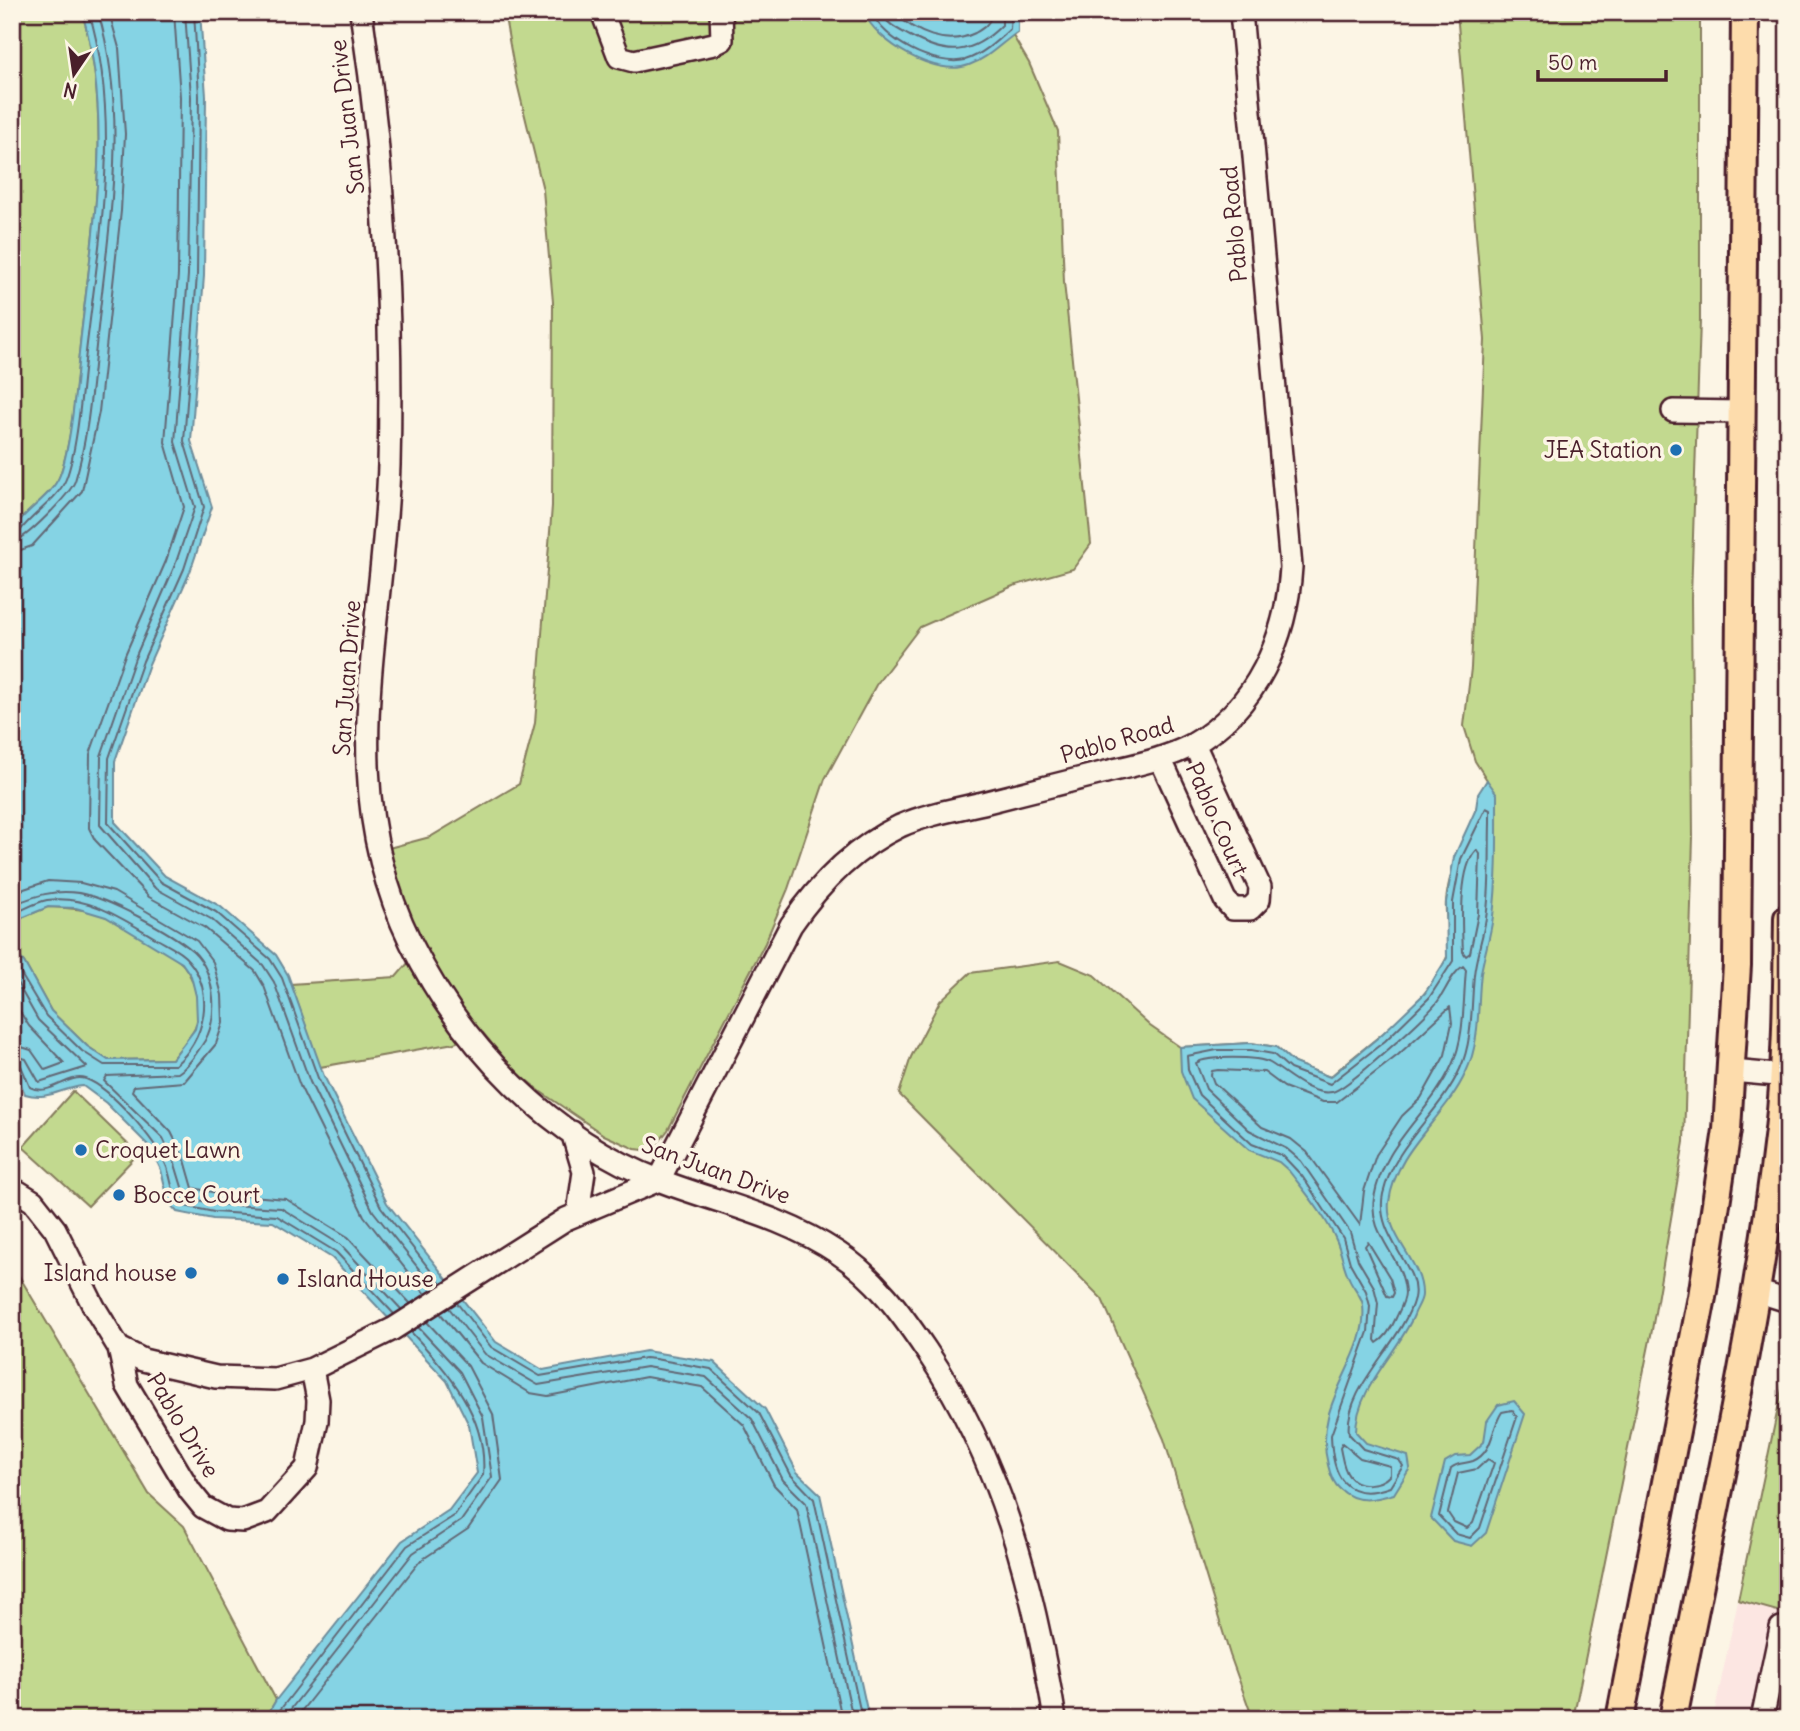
<svg xmlns="http://www.w3.org/2000/svg" width="1800" height="1731" font-family="Delius,sans-serif">
<style>
.built{fill:#fce6e2}
.green{fill:#c2d98f;stroke:#867c5d;stroke-width:2}
.water{fill:#85d3e4;stroke:#6d8b9a;stroke-width:2}
.lines{fill:none;stroke-linecap:round;stroke-linejoin:round}
.shore{stroke:#626775;stroke-width:2}
.minor-casing{stroke:#4a1f2b;stroke-width:26}
.major-casing{stroke:#4a1f2b;stroke-width:32}
.minor{stroke:#fcf5e5;stroke-width:21}
.major{stroke:#fddcac;stroke-width:26}
.poi-dot{fill:#1f6fb2;stroke:#fcf5e5;stroke-width:2.5}
.labels{text-anchor:middle;stroke-width:7;stroke-linejoin:round;paint-order:stroke}
.street-label{font-size:23px;fill:#4a1f2b;stroke:#fcf5e5}
.poi-label{font-size:23px;fill:#4a1f2b;stroke:#fcf5e5;text-anchor:start}
</style>
<rect width="100%" height="100%" fill="#fcf5e5"/>
<filter id="ink" filterUnits="userSpaceOnUse"><feTurbulence type="fractalNoise" baseFrequency=".0143" numOctaves="2"/><feDisplacementMap in="SourceGraphic" scale="14" xChannelSelector="R" yChannelSelector="G"/><feConvolveMatrix kernelMatrix="1 2 1 2 8 2 1 2 1" color-interpolation-filters="sRGB"/></filter>
<g filter="url(#ink)">
<path class="built" d="M1738,1600L1788,1614V1719H1713Z"/>
<path class="green" d="M12,12H82C114,120 92,235 80,344C76,383 73,439 60,475C52,497 23,511 12,532Z
M504,12H1018V32L1013,36L1029,63L1058,131L1064,282L1091,544L1073,569L1013,586L920,627L876,685L825,779L788,889L765,943L668,1130L652,1151L635,1149L604,1135L541,1092L513,1069L483,1033L454,1043L320,1067L291,984L396,977L422,947L385,849L430,837L519,784L535,723L552,506L553,302L543,190L516,79Z
M1457,12H1700V320L1691,598L1693,837L1684,1142L1652,1330L1573,1719H1253L1230,1655L1164,1439L1102,1299L899,1094L911,1057L940,1001L970,973L1060,961L1094,975L1150,1026L1180,1047L1251,1043L1276,1047L1294,1063L1330,1077C1369,1041 1424,1010 1446,959C1453,944 1444,918 1446,901C1450,862 1466,843 1476,809C1479,798 1481,790 1487,780L1475,761L1464,726L1471,668L1485,340Z
M48,907C68,908 88,909 107,917C121,924 176,955 184,966C195,980 203,1011 195,1028C190,1039 179,1049 172,1059L108,1060L87,1046L51,1011L24,962L12,949V922Z
M73,1091L138,1154L88,1206L23,1147Z
M12,1264L149,1494L184,1526L276,1700L265,1719H12Z
M1788,1360V1614L1738,1600Z"/>
<path class="water" d="M82,12H200L206,96L204,276L191,441L212,507L190,572L149,664L115,761V822L165,876L220,906L276,955L288,975L324,1076L387,1203L496,1342L543,1370L646,1351L714,1362L765,1409L797,1472L820,1494L869,1719H265L276,1700L402,1541L449,1510L477,1473L469,1425L447,1381L332,1258L273,1222L213,1219L177,1212L169,1203L161,1170L150,1147L106,1103L83,1086C61,1088 48,1101 25,1094L12,1065V949L24,962L51,1011L87,1046L108,1060L172,1059L195,1029L197,1020L196,996L191,976L182,963L106,917L76,908L48,907L12,922V532C23,510 51,498 60,475C72,442 76,381 80,344C92,235 114,120 82,12Z
M864,12H1018V32C1001,43 989,58 969,65C937,78 875,42 864,12Z
M1487,780L1497,794C1497,835 1498,876 1493,916C1491,935 1484,954 1481,973C1477,1006 1481,1040 1466,1072C1445,1119 1396,1148 1389,1202C1385,1237 1423,1261 1422,1295C1422,1301 1416,1309 1414,1315C1398,1353 1356,1388 1356,1432L1366,1443L1408,1456L1410,1468L1394,1494C1374,1500 1356,1504 1340,1489C1333,1483 1330,1474 1328,1465C1311,1401 1369,1359 1363,1306C1362,1295 1353,1288 1349,1278C1343,1266 1342,1254 1337,1242C1327,1218 1305,1192 1289,1171L1279,1162L1249,1150L1192,1099L1181,1071L1180,1047L1251,1043L1276,1047L1294,1063L1330,1077L1381,1035L1425,993L1447,958L1446,902L1454,857L1476,809L1478,794Z
M1514,1401L1525,1414L1486,1533L1472,1546L1453,1541L1431,1518L1445,1462L1455,1456L1470,1455L1484,1442L1487,1421L1498,1405Z"/>
<g class="lines">
<path class="shore" d="M174,12L180,97L178,275L165,442L184,507L166,561L125,655L90,754L89,828L95,840L149,897L205,928L255,971L264,986L300,1086L364,1216L425,1294
M185,12L191,97L188,275L175,442L195,507L175,565L135,658L101,756L100,825L155,888L211,919L263,965L274,982L310,1082L373,1211L434,1288
M194,12L199,96L197,275L184,441L204,507L184,569L143,661L109,758L108,823L161,882L216,912L270,959L282,978L318,1078L381,1207L441,1284
M872,12C882,40 935,67 965,60C982,55 997,41 1010,29L1011,12
M881,12C886,24 899,30 910,36C947,56 971,56 1002,25V12
M893,12C916,33 946,47 975,33C984,28 991,23 992,12
M12,533L20,531C33,513 58,499 66,479C78,448 82,386 86,352C99,241 122,121 89,12
M12,542C25,541 70,494 75,481C90,432 92,378 98,328C109,225 129,114 98,12
M12,553L32,546L82,491L99,412L121,211L125,134L119,48L109,12
M1486,808L1490,810V823C1489,854 1491,887 1486,918C1483,937 1476,956 1474,975C1471,1006 1473,1040 1460,1069C1439,1115 1395,1143 1383,1194C1374,1237 1421,1266 1414,1298C1403,1343 1343,1387 1349,1434L1363,1449L1399,1460L1403,1466L1390,1487C1345,1503 1332,1476 1331,1435L1368,1332L1370,1306L1366,1291L1350,1263L1343,1238L1302,1176L1283,1156L1252,1144L1199,1095L1188,1070L1187,1056L1217,1050H1251L1273,1054L1290,1069L1330,1084L1385,1041L1429,998L1453,961V902L1461,859Z
M1477,850L1480,854L1478,914L1470,953L1466,956L1463,952C1462,928 1458,867 1477,850Z
M12,893L48,881L81,883L114,892L197,941L213,962L222,995L223,1023L216,1044L184,1082L134,1086L132,1091L171,1132L185,1160L193,1188L217,1193L286,1199L348,1237L410,1303
M12,905C35,896 54,889 79,893C108,898 171,932 193,951C216,972 220,1021 202,1045C195,1055 188,1067 178,1073L107,1076L104,1081L163,1138L175,1164L185,1197L215,1204L281,1208L341,1245L401,1309
M12,914C23,910 36,902 47,900C88,894 124,920 157,939C167,945 181,951 188,960C216,991 205,1041 175,1065H104L82,1051L46,1016L12,959
M1463,966L1466,970C1463,1001 1465,1036 1452,1065C1430,1114 1383,1143 1374,1198C1368,1236 1404,1257 1405,1293C1405,1301 1399,1311 1396,1318C1392,1327 1386,1338 1377,1343L1375,1340L1378,1303L1374,1287L1358,1260L1350,1232L1301,1161L1287,1149L1249,1130L1206,1089L1196,1063C1207,1056 1258,1056 1270,1063C1287,1073 1310,1096 1332,1092C1346,1090 1428,1015 1438,1001C1446,990 1452,973 1463,966Z
M12,974L38,1020L87,1067L39,1082L26,1059L12,1055
M12,999L29,1026L64,1063L45,1070L31,1050L12,1044
M1450,1007L1452,1023L1445,1055L1421,1098L1402,1116L1376,1155L1364,1191L1360,1225L1307,1152L1291,1139L1262,1127L1214,1083L1211,1075L1212,1071L1218,1070L1264,1072L1284,1087L1323,1102H1337L1398,1055Z
M12,1063L21,1066L30,1087C50,1098 67,1073 86,1079C111,1088 156,1141 166,1165C172,1178 171,1194 180,1205L214,1212L277,1216L336,1252L394,1314
M1368,1242L1390,1278L1394,1293L1392,1297L1387,1296L1365,1246Z
M457,1303L491,1347L540,1376L645,1358L655,1359L711,1369L759,1413L791,1475L814,1499L862,1719
M449,1308L485,1354L538,1385L646,1367L706,1377L752,1419L783,1480L806,1503L853,1719
M440,1313L481,1363L530,1393L548,1396L646,1377L702,1387L744,1425L774,1485L797,1509L842,1719
M1512,1410L1517,1417L1480,1528L1470,1538L1456,1534L1439,1516L1451,1468C1458,1462 1465,1464 1473,1461C1494,1452 1491,1428 1502,1412Z
M1342,1443L1360,1458L1390,1466V1475C1380,1486 1358,1488 1349,1476C1343,1469 1342,1457 1340,1448Z
M1488,1459L1494,1463L1473,1523L1467,1528L1454,1522L1448,1513L1458,1473L1477,1469Z
M273,1719L407,1546L454,1516L483,1475C488,1416 448,1372 411,1332
M283,1719L413,1553L461,1521L492,1477L483,1417L460,1372L418,1327
M295,1719L420,1561L468,1529L502,1480L493,1414L468,1366L427,1322"/>
<g class="minor-casing">
<path id="minor" d="M361,12C384,163 393,313 389,465C384,633 332,783 411,943C462,1047 551,1139 661,1181C722,1204 783,1216 838,1253C876,1278 901,1313 926,1350C1001,1461 1034,1588 1055,1719
M602,12L619,57L634,61L714,44L722,40L721,12
M1673,411L1742,412
M1160,758L1225,900L1233,909H1250L1259,900L1260,887L1194,744
M1732,1071L1788,1076
M572,1132L584,1172L578,1213
M12,1188L33,1201L55,1229L94,1307L119,1348L143,1360L216,1377L275,1379L312,1369L393,1329L566,1219L659,1180L791,925C819,884 854,848 900,826C927,814 958,809 987,802C1027,792 1066,782 1106,772C1134,765 1166,759 1192,745C1257,708 1287,637 1291,567L1241,12
M1756,1291L1788,1301
M119,1348L127,1385L190,1491L203,1507L227,1520L243,1521L267,1512L307,1468L317,1421L318,1400L312,1369
M1762,1719L1781,1628"/>
</g>
<g class="major-casing">
<path id="major" d="M1620,1719L1702,1297L1727,1130L1737,965L1745,12
M1673,1719C1711,1523 1756,1328 1779,1130C1787,1060 1787,988 1788,918"/>
</g>
<use href="#minor" class="minor"/>
<use href="#major" class="major"/>
</g>
</g>
<g class="poi-dot">
<circle cx="1676" cy="450" r="7"/>
<circle cx="81" cy="1150" r="7"/>
<circle cx="119" cy="1195" r="7"/>
<circle cx="191" cy="1273" r="7"/>
<circle cx="283" cy="1279" r="7"/>
</g>
<g class="labels">
<g class="street-label">
<text transform="translate(347 117) rotate(-97)" y="8">San Juan Drive</text>
<text transform="translate(1234 224) rotate(-95)" y="8">Pablo Road</text>
<text transform="translate(347 678) rotate(-86)" y="8">San Juan Drive</text>
<text transform="translate(1117 740) rotate(-16)" y="8">Pablo Road</text>
<text transform="translate(1217 819) rotate(66)" y="8">Pablo Court</text>
<text transform="translate(716 1170) rotate(20)" y="8">San Juan Drive</text>
<text transform="translate(183 1425) rotate(59)" y="8">Pablo Drive</text>
</g>
<g class="poi-label">
<text x="1662" y="458" text-anchor="end">JEA Station</text>
<text x="95" y="1158">Croquet Lawn</text>
<text x="133" y="1203">Bocce Court</text>
<text x="177" y="1281" text-anchor="end">Island house</text>
<text x="297" y="1287">Island House</text>
</g>
</g>
<rect width="1800" height="1731" fill="none" stroke="#fcf5e5" stroke-width="42"/>
<rect x="21" y="21" width="1758" height="1689" fill="none" stroke="#4a1f2b" stroke-width="2.5" filter="url(#ink)"/>
<g transform="translate(74 74) rotate(193)" stroke="#fcf5e5" stroke-width="5" paint-order="stroke">
<path d="M0-5L12 26L0 18L-12 26Z" fill="#4a1f2b"/>
<text y="-10" font-size="19" font-weight="bold" text-anchor="middle" fill="#4a1f2b">N</text>
</g>
<path d="M1538 70v10h128v-10" fill="none" stroke="#4a1f2b" stroke-width="3.5"/>
<text x="1548" y="70" font-size="21" fill="#4a1f2b" stroke="#fcf5e5" stroke-width="5" paint-order="stroke">50 m</text>
</svg>
